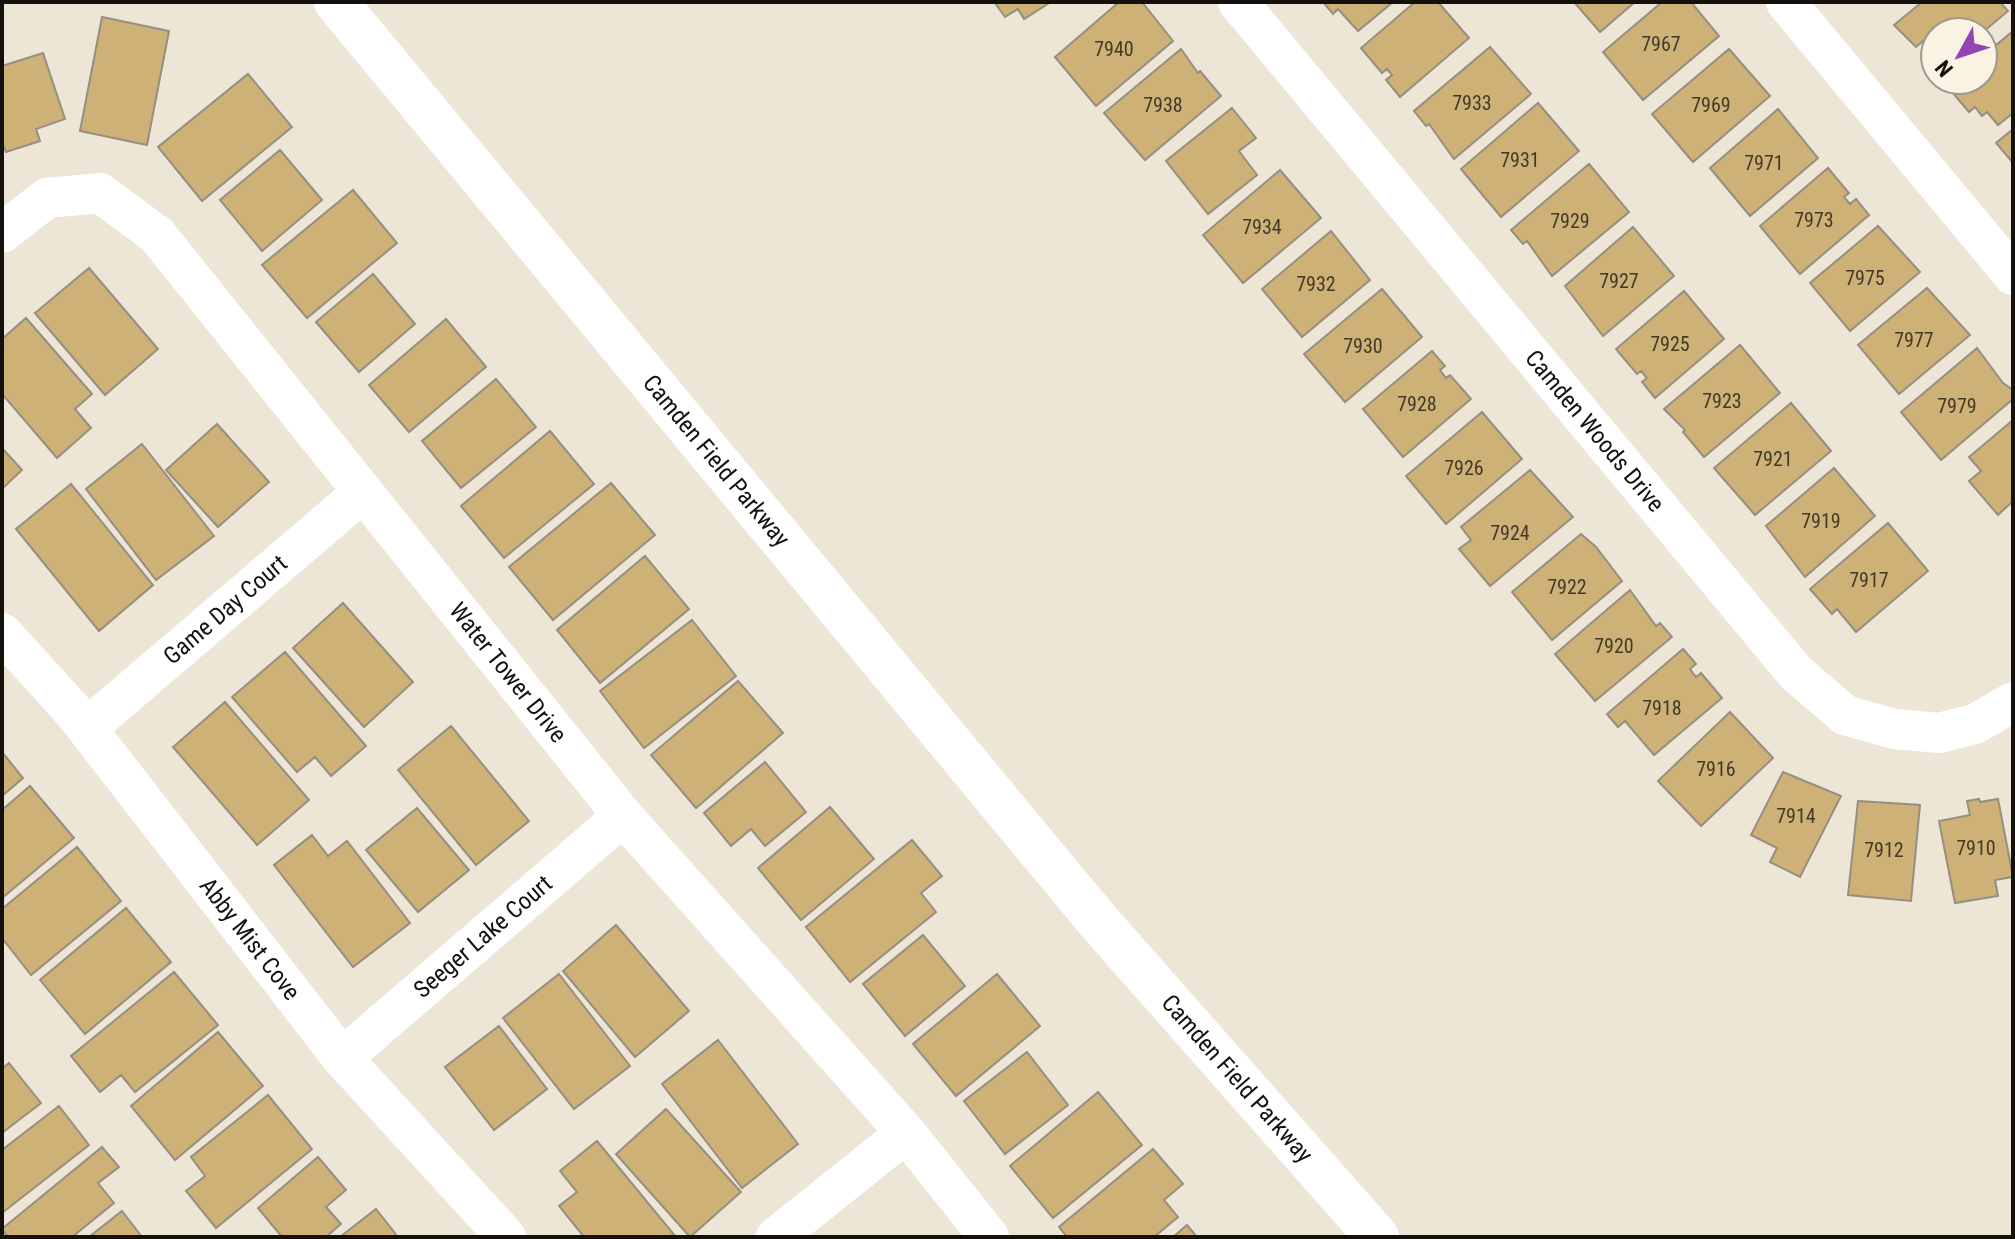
<svg xmlns="http://www.w3.org/2000/svg" width="2015" height="1239" font-family="'Roboto Condensed',sans-serif">
<style>
.building{fill:#cdb177;stroke:#968f81;stroke-width:2}
.lines{fill:none;stroke-linecap:round;stroke-linejoin:round}
.minor{stroke:#fff;stroke-width:40}
.tertiary{stroke:#fff;stroke-width:44}
.labels{text-anchor:middle;stroke-width:8;stroke-linejoin:round;paint-order:stroke}
.number-label{font-size:20px;fill:#423927}
.street-label{font-size:24px;fill:#14110c;stroke:#faf2e3}
</style>
<rect width="100%" height="100%" fill="#ede5d6"/>
<path class="building" d="M1051,2L1024,19L1018,9L1005,17L995,3Z
M1119,2H1142L1173,41L1096,106L1055,57Z
M1323,2H1393L1358,31L1338,9L1333,14Z
M1415,2H1438L1469,38L1400,97L1386,80L1392,75L1387,69L1382,73L1361,48Z
M1574,2H1635L1600,32Z
M1662,2H1691L1719,36L1643,100L1603,52Z
M1922,2H2000L2008,11L1983,32H1935V56L1923,41L1916,47L1894,25Z
M102,17L169,31L147,145L80,131Z
M2013,31V113L1998,125L1987,112L1982,116L1975,107L1969,112L1947,86L1954,80H1983V56Z
M1490,47L1531,94L1454,159L1429,124L1426,126L1414,111Z
M1181,49L1198,73L1200,71L1221,96L1145,160L1104,113Z
M1729,49L1770,96L1693,162L1652,114Z
M43,53L65,119L36,129L40,141L6,152L2,141V66Z
M248,74L292,127L202,201L158,147Z
M1538,103L1579,151L1501,217L1461,169Z
M1232,108L1256,138L1239,151L1257,175L1208,214L1166,161Z
M1778,109L1818,158L1750,216L1710,168Z
M2013,129V163L1996,143Z
M280,150L322,200L262,251L220,200Z
M1589,164L1629,212L1552,276L1527,241L1523,244L1511,230Z
M1828,168L1849,193L1844,197L1850,204L1856,199L1869,215L1800,274L1760,226Z
M1280,170L1321,218L1243,283L1203,235Z
M353,190L397,243L307,318L262,265Z
M1878,226L1920,272L1850,331L1810,283Z
M1633,227L1674,276L1603,336L1565,286Z
M1331,231L1370,280L1302,337L1262,289Z
M89,268L158,349L105,395L35,313Z
M373,274L415,324L359,372L316,322Z
M1927,288L1970,335L1899,394L1858,345Z
M1382,289L1422,337L1345,402L1304,354Z
M1684,291L1724,339L1655,398L1642,382L1647,378L1641,371L1637,374L1616,349Z
M26,318L92,394L75,409L91,428L57,458L2,394V339Z
M446,319L486,367L409,432L369,385Z
M1740,345L1780,393L1704,457L1683,432L1685,430L1664,409Z
M1977,348L2003,383L2013,390V399L1941,460L1901,412Z
M1432,351L1445,366L1440,370L1446,378L1450,375L1471,399L1403,457L1363,409Z
M496,379L536,427L461,488L422,441Z
M1791,403L1831,451L1755,515L1714,468Z
M1482,412L1522,459L1446,524L1406,476Z
M2013,420V501L1998,515L1969,481L1981,471L1969,457Z
M217,424L269,482L218,527L166,470Z
M550,431L594,484L504,558L461,506Z
M142,444L214,536L156,580L86,489Z
M2,448L22,470L2,489Z
M1834,468L1875,516L1805,577L1766,526Z
M1530,470L1573,517L1490,586L1459,549L1471,540L1461,527Z
M611,483L655,535L553,620L509,567Z
M71,484L153,585L99,631L16,529Z
M1888,523L1928,571L1856,632L1837,609L1832,614L1810,589Z
M1581,534L1596,547L1622,581L1552,640L1512,592Z
M645,556L689,609L600,683L557,630Z
M1630,590L1656,626L1660,623L1672,637L1595,701L1555,654Z
M343,603L413,682L364,727L293,648Z
M692,620L736,676L644,748L600,691Z
M1683,649L1696,664L1690,669L1696,677L1701,673L1722,698L1654,755L1625,721L1618,727L1607,714Z
M285,652L366,746L331,776L315,757L297,772L232,697Z
M738,681L783,733L696,808L651,755Z
M225,702L309,800L257,845L173,747Z
M1730,712L1773,758L1701,826L1658,781Z
M451,726L529,821L476,865L398,770Z
M2,752L23,778L2,796Z
M765,762L806,812L765,846L751,829L731,846L704,813Z
M1783,772L1841,796L1800,877L1770,862L1777,848L1751,835Z
M30,786L74,838L2,898V810Z
M1979,799L1980,802L1998,799L2013,877L1995,880L1998,896L1955,903L1939,821L1970,815L1967,801Z
M1858,801L1920,805L1911,901L1848,895Z
M830,807L874,859L801,920L758,868Z
M417,808L469,870L418,912L366,850Z
M312,835L328,856L347,841L410,923L353,967L274,865Z
M912,840L942,876L921,893L936,912L850,982L806,927Z
M77,847L121,901L31,975L2,938V909Z
M126,908L171,962L85,1034L40,980Z
M616,925L689,1011L635,1057L563,971Z
M923,935L965,986L905,1036L863,984Z
M174,972L218,1025L135,1092L121,1075L100,1092L71,1056Z
M559,974L630,1066L574,1109L503,1018Z
M997,974L1040,1026L956,1096L913,1044Z
M499,1026L547,1089L494,1130L445,1067Z
M218,1032L263,1086L175,1160L131,1106Z
M718,1040L798,1144L742,1188L662,1084Z
M1027,1052L1068,1105L1005,1154L964,1101Z
M9,1063L41,1103L2,1133V1069Z
M1098,1092L1142,1145L1053,1218L1010,1166Z
M268,1095L312,1149L216,1228L186,1191L205,1176L191,1157Z
M59,1106L89,1145L2,1213V1150Z
M666,1109L741,1192L690,1237L616,1154Z
M597,1141L676,1237H584L559,1206L577,1192L560,1171Z
M102,1147L119,1167L98,1183L114,1203L72,1237H8L2,1229Z
M1153,1149L1183,1184L1164,1200L1178,1217L1154,1237H1067L1059,1227Z
M318,1157L346,1190L326,1207L341,1224L326,1237H282L258,1208Z
M376,1209L398,1237H340Z
M122,1211L142,1237H89Z
M1187,1225L1197,1237H1173Z"/>
<g class="lines">
<g class="minor">
<path id="s1" d="M1238,2L1796,673L1845,715L1894,729L1939,733L1975,724L2013,702"/>
<path d="M1786,2L2013,275"/>
<path id="s2" d="M2,233L47,198L100,193L157,235L623,816L906,1133L989,1237"/>
<path id="s3" d="M2,633L74,712L342,1058L506,1237"/>
<path id="s4" d="M87,728L363,492"/>
<path id="s5" d="M342,1058L623,816"/>
<path d="M776,1237L906,1133"/>
</g>
<path class="tertiary" id="s6" d="M336,2L1098,921L1377,1237"/>
</g>
<g class="labels">
<g class="number-label">
<text x="1661" y="51">7967</text>
<text x="1114" y="56">7940</text>
<text x="1472" y="110">7933</text>
<text x="1163" y="112">7938</text>
<text x="1711" y="112">7969</text>
<text x="1520" y="167">7931</text>
<text x="1764" y="170">7971</text>
<text x="1814" y="227">7973</text>
<text x="1570" y="228">7929</text>
<text x="1262" y="234">7934</text>
<text x="1865" y="285">7975</text>
<text x="1619" y="288">7927</text>
<text x="1316" y="291">7932</text>
<text x="1914" y="347">7977</text>
<text x="1670" y="351">7925</text>
<text x="1363" y="353">7930</text>
<text x="1722" y="408">7923</text>
<text x="1417" y="411">7928</text>
<text x="1957" y="413">7979</text>
<text x="1773" y="466">7921</text>
<text x="1464" y="475">7926</text>
<text x="1821" y="528">7919</text>
<text x="1510" y="540">7924</text>
<text x="1869" y="587">7917</text>
<text x="1567" y="594">7922</text>
<text x="1614" y="653">7920</text>
<text x="1662" y="715">7918</text>
<text x="1716" y="776">7916</text>
<text x="1796" y="823">7914</text>
<text x="1976" y="855">7910</text>
<text x="1884" y="857">7912</text>
</g>
<g class="street-label">
<text dy="8" stroke="none"><textPath href="#s1" startOffset="558">Camden Woods Drive</textPath></text>
<text dy="8" stroke="none"><textPath href="#s6" startOffset="596">Camden Field Parkway</textPath></text>
<text dy="8" stroke="none"><textPath href="#s4" startOffset="182">Game Day Court</textPath></text>
<text dy="8" stroke="none"><textPath href="#s2" startOffset="742">Water Tower Drive</textPath></text>
<text dy="8" stroke="none"><textPath href="#s5" startOffset="186">Seeger Lake Court</textPath></text>
<text dy="8" stroke="none"><textPath href="#s3" startOffset="394">Abby Mist Cove</textPath></text>
<text dy="8" stroke="none"><textPath href="#s6" startOffset="1404">Camden Field Parkway</textPath></text>
</g>
</g>
<rect width="2015" height="1239" fill="none" stroke="#14110c" stroke-width="8"/>
<g transform="translate(1959 56) rotate(230)"><circle r="38" fill="#faf2e3" stroke="#9e988d" stroke-width="2"/>
<path d="M0-6L14 30L0 20L-14 30Z" fill="#9344b4"/>
<text y="-12" font-size="22" font-weight="bold" text-anchor="middle" fill="#14110c">N</text>
</g>
</svg>
